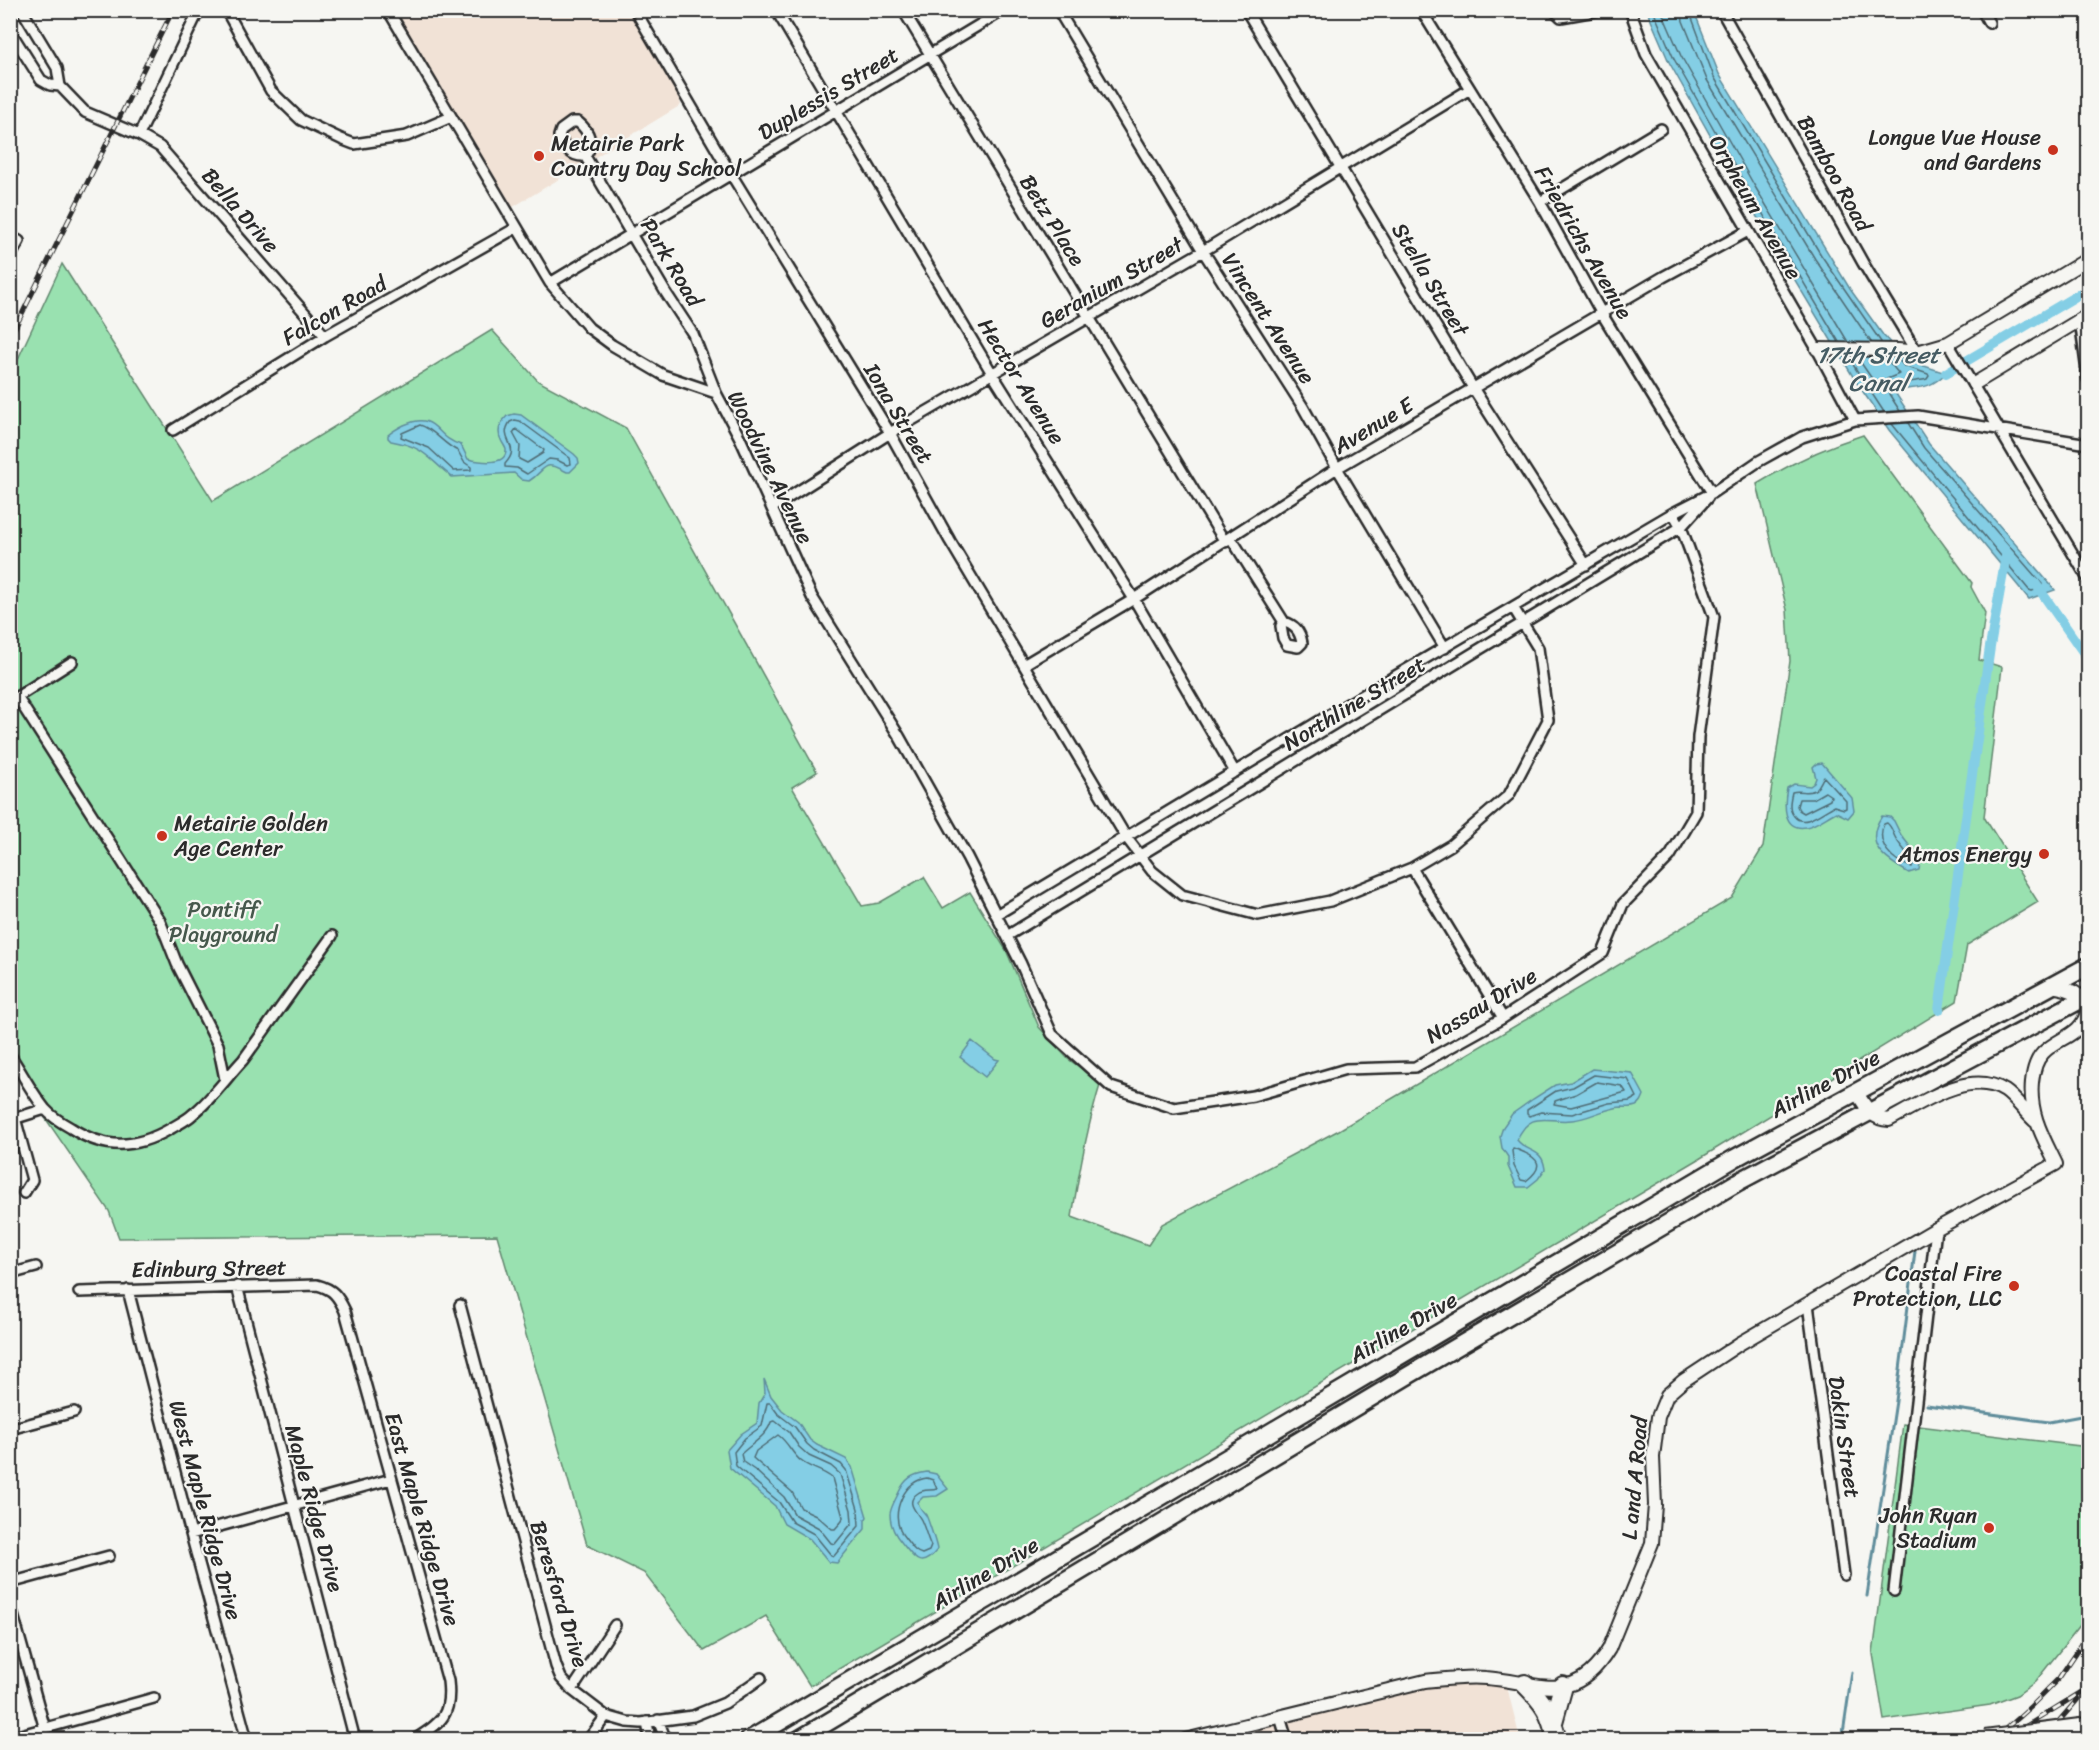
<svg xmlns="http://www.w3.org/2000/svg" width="2099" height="1750" font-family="Sriracha,sans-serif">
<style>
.built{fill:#f1e2d6}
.green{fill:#99e1b0;stroke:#62866e;stroke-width:1.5}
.water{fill:#84cee5;stroke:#608d9b;stroke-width:1.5}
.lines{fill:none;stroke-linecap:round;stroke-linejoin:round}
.shore{stroke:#4f6c75;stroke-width:1.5}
.stream{stroke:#608d9b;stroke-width:3}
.canal{stroke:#84cee5;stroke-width:10}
.minor-casing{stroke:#2b2b2b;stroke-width:14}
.tertiary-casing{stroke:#2b2b2b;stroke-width:16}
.trunk-casing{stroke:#2b2b2b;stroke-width:21}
.motorway-casing{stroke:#2b2b2b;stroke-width:22}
.minor{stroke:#f6f6f2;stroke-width:9}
.tertiary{stroke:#f6f6f2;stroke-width:12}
.trunk{stroke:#f6f6f2;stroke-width:16}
.motorway{stroke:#f6f6f2;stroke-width:18}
.rail-casing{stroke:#2b2b2b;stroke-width:5}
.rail{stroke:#f6f6f2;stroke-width:3;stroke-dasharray:9;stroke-linecap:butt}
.motorway-bridge-casing{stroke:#2b2b2b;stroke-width:22;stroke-linecap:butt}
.motorway-bridge{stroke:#f6f6f2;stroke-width:18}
.poi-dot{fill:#c8321e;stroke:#f6f6f2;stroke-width:2}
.labels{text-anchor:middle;stroke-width:4.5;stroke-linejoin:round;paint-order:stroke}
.street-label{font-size:22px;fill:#2b2b2b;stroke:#f6f6f2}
.poi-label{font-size:22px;fill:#2b2b2b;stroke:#f6f6f2;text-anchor:end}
.park-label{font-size:22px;fill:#46584c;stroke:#f6f6f2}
.water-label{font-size:24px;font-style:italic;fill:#465c63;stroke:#f6f6f2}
</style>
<rect width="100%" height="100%" fill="#f6f6f2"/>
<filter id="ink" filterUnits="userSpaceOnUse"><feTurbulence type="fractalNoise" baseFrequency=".0167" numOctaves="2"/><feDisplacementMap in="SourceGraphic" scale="12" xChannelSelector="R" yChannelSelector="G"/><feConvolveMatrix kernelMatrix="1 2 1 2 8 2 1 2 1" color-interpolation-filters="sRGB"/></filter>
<g filter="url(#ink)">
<path class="built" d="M395,11H629L675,88L681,105L513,207Z
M1463,1672L1504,1675L1520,1739L1163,1740L1419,1676Z"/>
<path class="green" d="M62,264L213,501L492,330L538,381L626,428L817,772L792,787L862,906L879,903L924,877L943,908L970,892L1006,950L1039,1027L1068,1059L1101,1082C1087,1127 1079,1171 1072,1217L1148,1245L1162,1224L1339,1130L1732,898L1763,847L1790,661L1787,610L1757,484C1791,463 1825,447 1863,435L1972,583L1971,587L1985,613L1979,660L2002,667L1984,817L2038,902L1967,945L1957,1001L1699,1159L810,1686L766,1616L704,1651L644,1573L587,1545L497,1235L119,1238L109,1211L11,1068V374Z
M1903,1424L2088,1447V1608L2081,1624L2035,1682L2017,1695L1990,1705L1884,1720L1873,1654Z"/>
<path class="water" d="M1647,11H1694L1719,74L1850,289L1883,335L1906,360L1946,373C1927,392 1917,386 1894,391L1929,444L2055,590L2029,599L1889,430L1855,380L1742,192L1669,62Z
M514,414L521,415L574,454L578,458L579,463L570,472H567C541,458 547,470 529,481L522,480L514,473L452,477C427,458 426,447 391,441L388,438V435C394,430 398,428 404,425C438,410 434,438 461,445L468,459C477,461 507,467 506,450C506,448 503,444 502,442C496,432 500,423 507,416Z
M1822,763L1852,798L1854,811L1848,818L1836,812C1826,817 1817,825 1806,827C1782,831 1784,803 1787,788L1794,784L1810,786L1814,783L1816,778L1813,767L1816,764Z
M1882,816L1890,817L1894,821L1901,835L1916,854L1920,863L1919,870L1909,873C1886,860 1862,845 1882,816Z
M972,1041L995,1059L999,1060L985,1077L960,1057Z
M1592,1069L1632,1073L1644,1095C1642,1100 1641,1103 1636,1106C1631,1108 1627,1107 1622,1107C1604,1108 1589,1119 1572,1120C1547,1123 1530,1109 1517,1140C1528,1154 1542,1147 1545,1169L1538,1179L1528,1187H1517L1508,1166V1157L1502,1148L1500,1136L1503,1127L1512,1114L1533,1099L1555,1085L1571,1082Z
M764,1379L771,1396L782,1410L798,1422L810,1440L817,1445L846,1459L852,1467L867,1517L865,1520V1529L837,1563L829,1562L810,1539L784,1524L775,1506L730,1468L727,1450L741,1434L757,1423L759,1403L765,1393Z
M927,1472L936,1474L948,1489L937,1496L923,1497L918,1502C919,1508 922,1510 926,1515C928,1519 937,1546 937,1550C920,1571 914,1558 902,1543C895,1535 890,1526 890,1514C891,1506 896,1499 899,1492C905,1479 912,1474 927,1472Z"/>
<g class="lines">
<path class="shore" d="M1653,10L1674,59L1748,189L1839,342
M1661,10L1681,56L1754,185L1848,342
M1681,10L1683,21L1707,80L1815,259L1871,342
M1689,10L1714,77L1821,255L1881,342
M1848,357L1884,412
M1857,357L1879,389L1887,379L1899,374L1885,357
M1896,357L1904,366L1928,374L1929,376L1927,379C1917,382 1899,382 1891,386L1889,394L1900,411
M515,420L520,421L570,458L571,464L567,465L557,460L549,459L527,474L517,468L505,467V464C523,445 497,441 510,422Z
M1892,424L2029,590L2032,591L2041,588L2042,584L1924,448L1908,423
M420,425C434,429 444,445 458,451L464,462L471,467V470L454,471L429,448L401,437L402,433Z
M516,429L544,450L543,453L527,463L519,459L520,446L513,433Z
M1824,777L1846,801V808L1844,809L1834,806C1823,811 1804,829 1794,816C1788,809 1790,801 1792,792C1800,789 1809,795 1816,789C1820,786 1821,780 1824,777Z
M1825,792L1831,796L1830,800L1804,813L1799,810L1797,806L1799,799H1813Z
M1887,823C1892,827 1892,831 1895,837C1900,847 1909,853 1913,864L1912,867C1893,862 1875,844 1884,824Z
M1594,1075L1628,1079L1637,1097L1630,1101L1609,1103L1572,1114L1541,1112L1529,1116L1527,1114V1110L1556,1091L1573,1087Z
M1597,1082L1622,1086L1626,1092L1571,1107L1554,1104L1555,1101L1576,1094Z
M1513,1148C1533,1155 1550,1163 1526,1181L1521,1180L1514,1166L1512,1151Z
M767,1403H770L778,1414L795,1427L807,1444L814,1450L841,1464L846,1470L858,1509L859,1526L834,1556L831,1555L814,1534L792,1522L779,1502L736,1466L734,1452L745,1438L762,1426Z
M771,1422L775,1421L789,1432L799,1447L809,1456L831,1466L840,1474L851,1510L852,1523L835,1544L831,1543L819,1528L795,1515L784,1497L756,1471L743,1462L741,1454C751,1444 767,1436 771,1422Z
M778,1435C788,1442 792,1454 801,1461C811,1469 823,1470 832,1478L843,1517L842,1521L835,1529H832L816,1515L801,1508L792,1492L753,1458L756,1451Z
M927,1478L933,1480L937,1489C931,1491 923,1489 918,1493C903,1503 919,1513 922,1522C926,1531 927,1538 931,1546L929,1551L922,1554C915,1552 913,1548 908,1542C905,1538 902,1535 900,1530C892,1510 904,1481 927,1478Z"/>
<path class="stream" d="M1927,1405L2049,1422L2081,1416L2088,1410
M1867,1596L1896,1401L1915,1251
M1842,1740L1852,1672"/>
<path class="canal" d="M1946,373L2088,289
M2035,583L2088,659
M1939,1010L1990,647L2006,556"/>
<g class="minor-casing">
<path id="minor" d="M226,10L271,91L301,120L341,139L354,144L407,136L451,117
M388,10L550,283L589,328L612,345L663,375L716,393L740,438L812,597L899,736L967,857L1021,964L1052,1034L1111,1087L1174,1108L1253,1096L1346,1069L1415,1067L1503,1018L1603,953L1623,904L1670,856L1696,812L1698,737L1714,617L1681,527L1673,513
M635,10L731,174L890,433L950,541L1126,837L1152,871L1182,895L1258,915L1330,901L1412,868L1451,845L1509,795L1548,720L1538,648L1513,607
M776,10L993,375L1134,599L1235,772
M903,10L1225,542
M1058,10L1203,251L1303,407L1337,468L1445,648
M1246,10L1473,388L1586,565
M1421,10L1540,202L1602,314L1712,493
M1554,10L1561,17L1601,10
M1630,10L1646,54L1817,349L1855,420
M1721,10L1863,263L1917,352
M1982,10L1989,23
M10,31L41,80L50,85L60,86L57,68L22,10
M60,86L85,112L139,135L160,147L325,336
M572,122H578C589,131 595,144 585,156C571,157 565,148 559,136L561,130Z
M139,135L199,10
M585,156L666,293L693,334L716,393
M1540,202L1661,129
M10,236L19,241L10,257
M550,283L1004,10
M2080,320L2088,379
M1948,343L2088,579
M173,430L325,336L516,228
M772,508L890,433L1203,251L1470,89
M1231,538L1284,622L1281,626L1283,638L1287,645L1298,647L1302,643C1300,631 1295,625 1284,622
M72,662L17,697L160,921L177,964L218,1045L225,1079
M1025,664L1134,599L1337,468L1663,277L1748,231
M1412,868L1503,1018
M996,915L1346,705L1673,513L1712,493L1759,461L1802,437L1855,420L1918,416L2088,444
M1007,936L1681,527L1708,497
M10,1055C22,1073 32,1093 45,1109C52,1117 62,1123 71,1128C105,1150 135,1149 170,1129C178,1124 187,1120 193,1114C212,1099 226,1078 243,1060L332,936
M15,1118L32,1180L24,1193
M10,1120L45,1109
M10,1274L36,1267
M237,1286L355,1740
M128,1290L191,1534L247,1740
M79,1292L317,1285C333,1289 338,1296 345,1311L448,1681C452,1715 442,1722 414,1740
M1808,1304L1844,1575
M460,1305L556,1666L561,1678L572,1690L606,1716L627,1722L641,1723L693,1716L725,1703L761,1678
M10,1429L74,1412
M191,1534L391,1479
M10,1583L109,1556
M1894,1591L1936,1229
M10,1604L48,1740
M572,1690L615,1625
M1280,1717L1287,1740
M658,1720L666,1740
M647,1722L650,1740
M10,1738L154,1698
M588,1740L606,1716"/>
</g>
<g class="tertiary-casing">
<path id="tertiary" d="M1817,349L1898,350L1917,352L1948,343L2088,259
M1974,384L2088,315
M1856,1092C1866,1106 1870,1119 1889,1120C1920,1104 1969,1068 2005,1091C2014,1097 2026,1113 2035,1121
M1185,1740L1425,1681C1445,1679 1466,1676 1486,1678C1540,1682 1574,1707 1609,1649L1652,1543L1655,1505L1653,1457L1658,1417L1667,1395L1683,1381L1739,1344L1936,1229L2056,1164C2043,1137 2029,1114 2032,1082C2033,1072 2036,1060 2043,1053C2059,1036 2082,1037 2088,1009C2081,991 2069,989 2051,986"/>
</g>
<g class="trunk-casing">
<path id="trunk" d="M749,1740L1735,1158L2088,966
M798,1740L1409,1375L1738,1182L2088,996"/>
</g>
<g class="motorway-casing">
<path id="motorway" d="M1525,1684C1545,1704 1550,1712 1557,1740
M1553,1722L1563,1686"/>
</g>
<use href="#minor" class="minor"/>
<use href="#tertiary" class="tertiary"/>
<use href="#trunk" class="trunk"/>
<use href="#motorway" class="motorway"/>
<g class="rail-casing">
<path id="rail" d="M10,338L173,10
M2007,1738L2088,1688
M1993,1740L2031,1706L2059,1678L2088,1635
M2048,1740L2059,1721L2078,1699"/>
</g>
<use href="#rail" class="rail"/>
<g class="motorway-bridge-casing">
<path id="motorway-bridge" d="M1985,1740L2088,1727"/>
</g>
<use href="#motorway-bridge" class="motorway-bridge"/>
</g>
</g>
<g class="poi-dot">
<circle cx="2053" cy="150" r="6"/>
<circle cx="539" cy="156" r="6"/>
<circle cx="162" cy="836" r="6"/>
<circle cx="2044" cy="854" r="6"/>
<circle cx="2014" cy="1286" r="6"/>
<circle cx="1989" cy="1528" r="6"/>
</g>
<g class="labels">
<g class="street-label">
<text transform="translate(828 93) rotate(-31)" y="8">Duplessis Street</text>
<text transform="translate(1835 173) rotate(61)" y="8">Bamboo Road</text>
<text transform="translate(1756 207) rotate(60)" y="8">Orpheum Avenue</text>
<text transform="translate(241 210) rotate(49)" y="8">Bella Drive</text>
<text transform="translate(1053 220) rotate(58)" y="8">Betz Place</text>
<text transform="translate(1584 242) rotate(60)" y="8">Friedrichs Avenue</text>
<text transform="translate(672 262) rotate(59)" y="8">Park Road</text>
<text transform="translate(1431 279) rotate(59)" y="8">Stella Street</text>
<text transform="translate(1111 282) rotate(-30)" y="8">Geranium Street</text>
<text transform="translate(334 310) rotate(-30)" y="8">Falcon Road</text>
<text transform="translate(1269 318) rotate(57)" y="8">Vincent Avenue</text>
<text transform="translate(1022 381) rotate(58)" y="8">Hector Avenue</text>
<text transform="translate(899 413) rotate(59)" y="8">Iona Street</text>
<text transform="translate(1373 425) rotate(-31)" y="8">Avenue E</text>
<text transform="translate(771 467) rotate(64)" y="8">Woodvine Avenue</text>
<text transform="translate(1354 703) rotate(-31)" y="8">Northline Street</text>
<text transform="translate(1481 1005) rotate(-31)" y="8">Nassau Drive</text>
<text transform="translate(1825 1083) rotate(-28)" y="8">Airline Drive</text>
<text transform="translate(209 1268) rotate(-1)" y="8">Edinburg Street</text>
<text transform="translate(1403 1327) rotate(-30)" y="8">Airline Drive</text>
<text transform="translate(1845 1437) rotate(82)" y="8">Dakin Street</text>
<text transform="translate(1634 1478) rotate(-85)" y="8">L and A Road</text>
<text transform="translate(315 1508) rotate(75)" y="8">Maple Ridge Drive</text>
<text transform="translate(206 1510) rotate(75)" y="8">West Maple Ridge Drive</text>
<text transform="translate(423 1519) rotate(74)" y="8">East Maple Ridge Drive</text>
<text transform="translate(985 1573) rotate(-31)" y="8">Airline Drive</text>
<text transform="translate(560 1594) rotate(73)" y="8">Beresford Drive</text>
</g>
<g class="poi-label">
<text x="2041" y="145">Longue Vue House<tspan x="2041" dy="25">and Gardens</tspan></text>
<text x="551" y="151" text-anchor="start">Metairie Park<tspan x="551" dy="25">Country Day School</tspan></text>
<text x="174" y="831" text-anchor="start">Metairie Golden<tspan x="174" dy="25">Age Center</tspan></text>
<text x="2032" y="862">Atmos Energy</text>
<text x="2002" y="1281">Coastal Fire<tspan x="2002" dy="25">Protection, LLC</tspan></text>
<text x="1977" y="1523">John Ryan<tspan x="1977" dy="25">Stadium</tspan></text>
</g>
<g class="park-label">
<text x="223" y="917">Pontiff<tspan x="223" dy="25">Playground</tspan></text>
</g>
<g class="water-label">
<text x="1878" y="363">17th Street<tspan x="1878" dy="28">Canal</tspan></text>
</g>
</g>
<rect width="2099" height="1750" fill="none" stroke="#f6f6f2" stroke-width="36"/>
<rect x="18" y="18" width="2063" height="1714" fill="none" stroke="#2b2b2b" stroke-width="2" filter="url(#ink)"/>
</svg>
